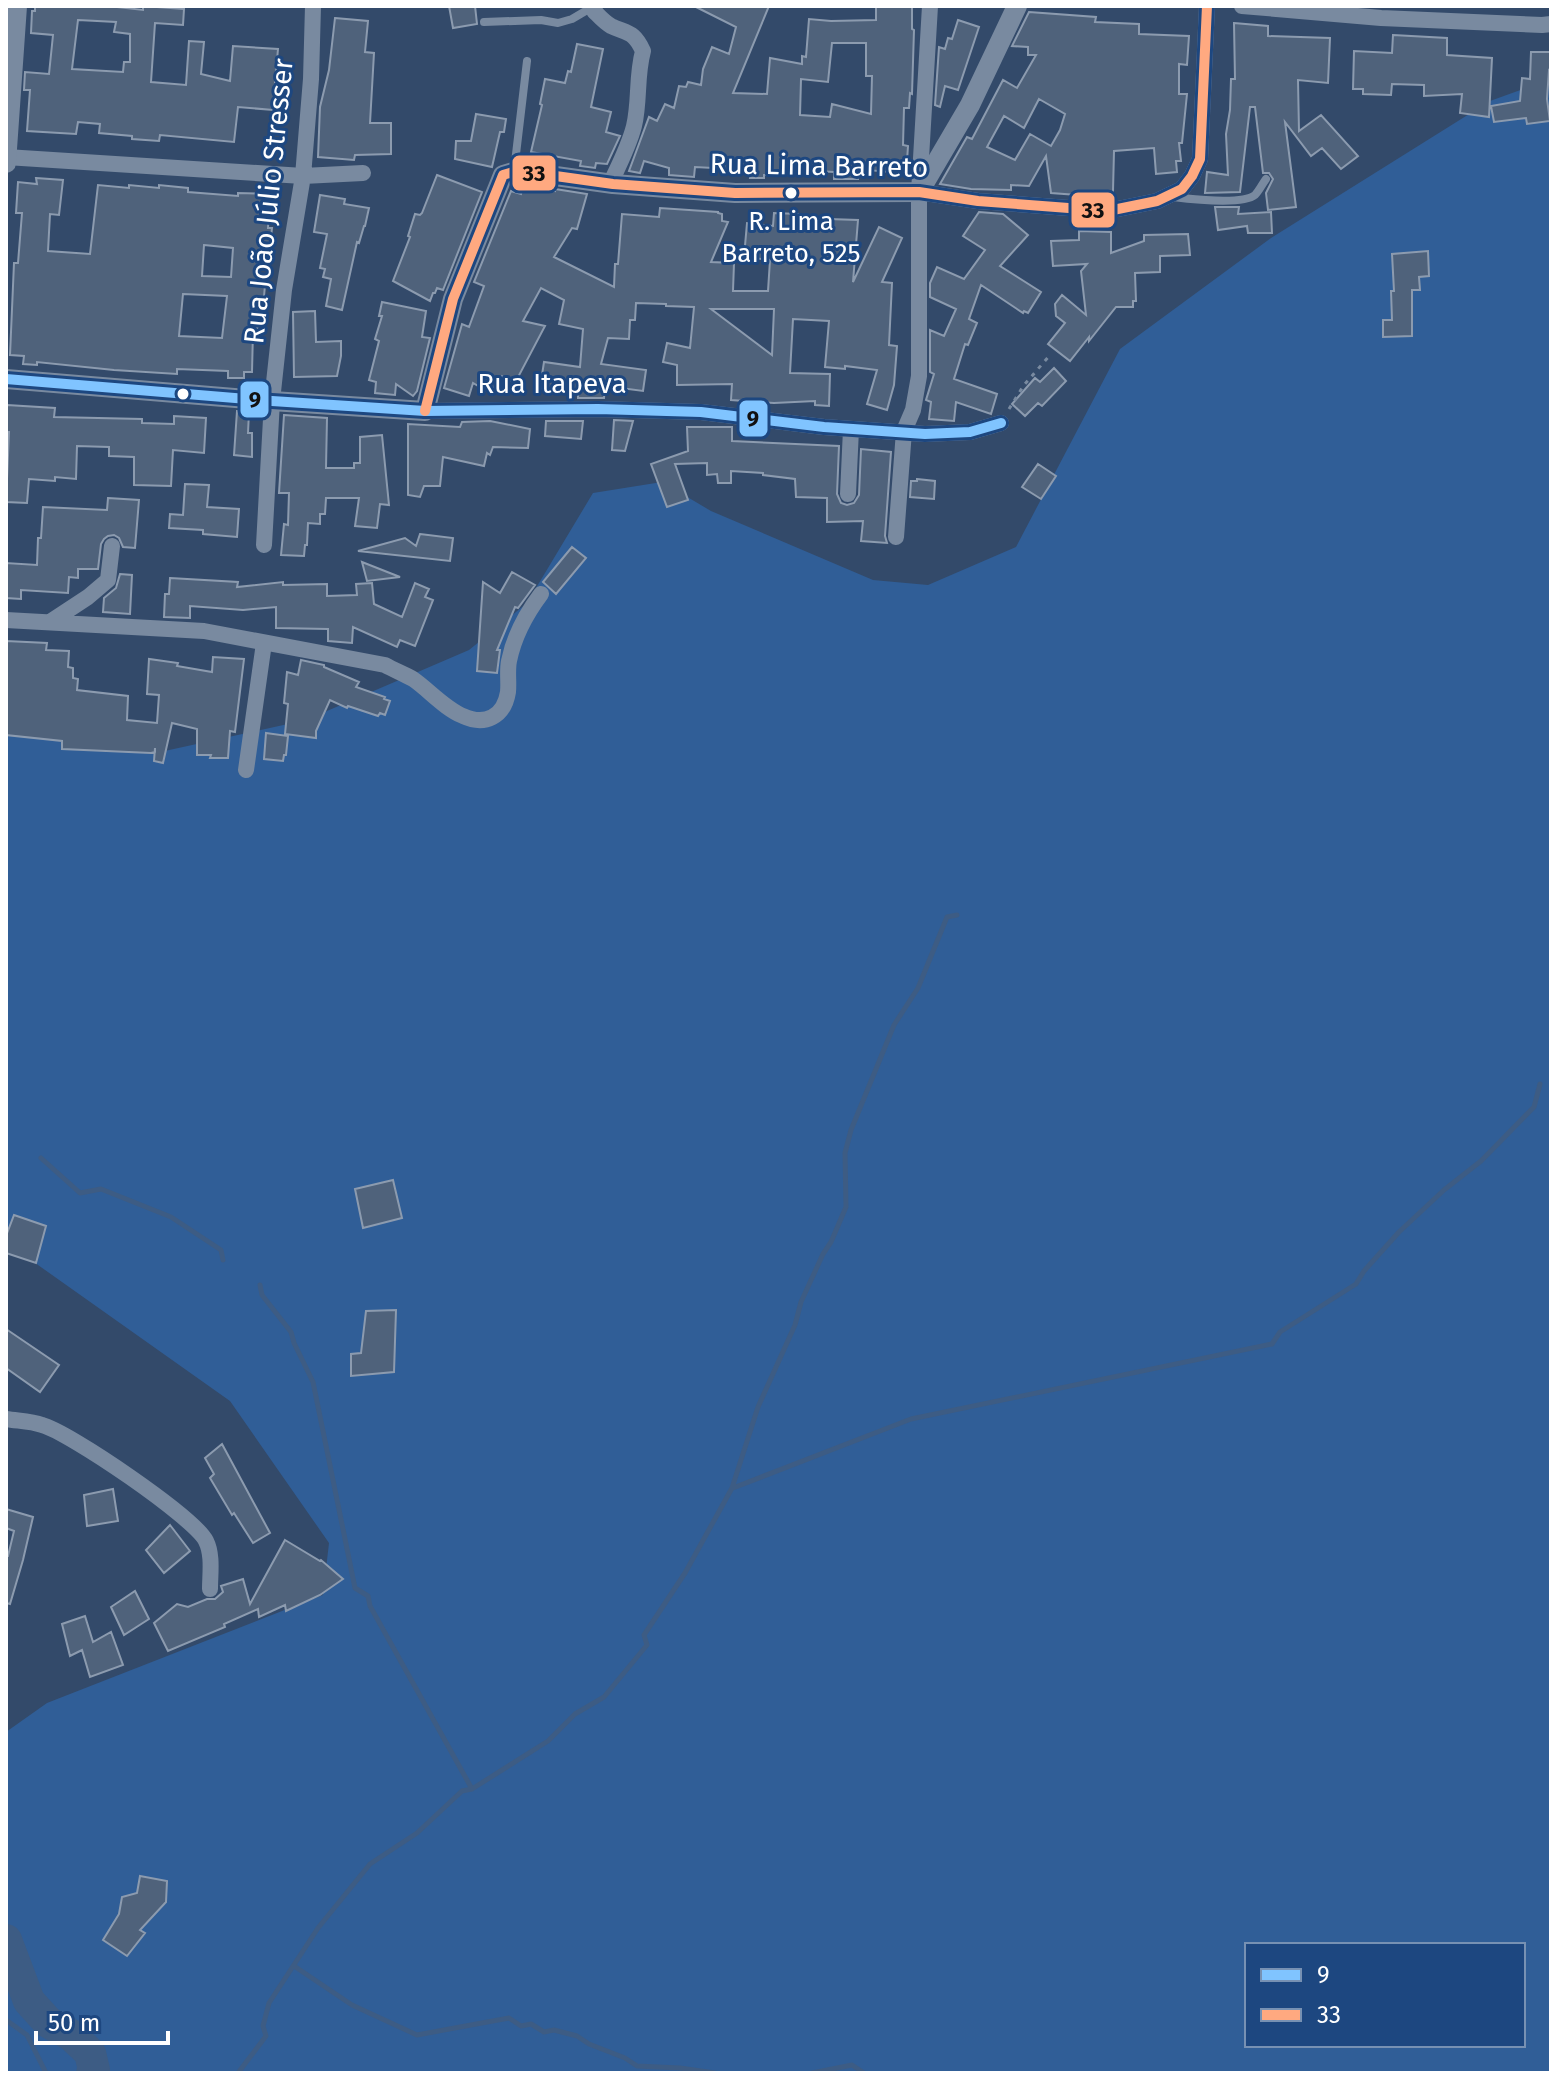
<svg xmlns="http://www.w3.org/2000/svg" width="1557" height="2079" font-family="'Fira Sans',sans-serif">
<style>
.green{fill:#305e97;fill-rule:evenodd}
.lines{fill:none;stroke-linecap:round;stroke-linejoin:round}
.stream{stroke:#3d5c84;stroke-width:5}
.river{stroke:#3d5c84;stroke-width:32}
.building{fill:#4f627b;stroke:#8c9baf;stroke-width:2;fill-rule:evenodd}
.path{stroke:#798aa0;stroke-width:3;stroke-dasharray:4 6;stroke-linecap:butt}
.service{stroke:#798aa0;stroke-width:8}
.minor{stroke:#798aa0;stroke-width:16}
.tertiary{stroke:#798aa0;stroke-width:20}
.bus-1-casing{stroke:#1d4780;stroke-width:16}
.bus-2-casing{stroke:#1d4780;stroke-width:16}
.bus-1{stroke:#80c4ff;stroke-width:10}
.bus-2{stroke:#ffa980;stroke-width:10}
.bus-dot{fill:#fff;stroke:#1d4780;stroke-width:3}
.labels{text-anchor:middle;stroke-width:6;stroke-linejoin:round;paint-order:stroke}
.bus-label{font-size:26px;fill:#fff;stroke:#1d4780}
.street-label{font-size:28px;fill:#fff;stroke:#1d4780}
.line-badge{stroke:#1d4780;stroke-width:3}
.pale-badge-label{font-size:22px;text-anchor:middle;font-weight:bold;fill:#111}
</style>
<rect width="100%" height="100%" fill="#334a6a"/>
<path class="green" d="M1551,79V2073H6V1732L47,1703L323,1595L329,1543L230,1401L38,1265L6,1234V727L151,754L306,720L469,650L527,603L593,493L662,482L711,511L873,580L928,585L1016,547L1120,349L1271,238L1490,101ZM1247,1945H1523V2045H1247Z"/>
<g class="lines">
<path class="stream" d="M41,1158L80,1193L101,1189L171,1217L221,1250L223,1260
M260,1285L262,1295L291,1332L294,1343L313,1382L355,1588L368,1596L370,1606L472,1789
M733,1488L911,1419L1272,1344L1280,1332L1356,1284L1364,1271L1399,1232L1444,1190L1481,1161L1534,1107L1540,1084
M294,1966L352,2005L417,2035L509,2018L521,2026L531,2024L544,2032L554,2030L577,2036L589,2044L625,2058L637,2066L680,2068L715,2073
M6,2020L27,2035L46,2073
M238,2073L266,2036L263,2026L269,2003L318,1928L370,1864L417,1833L462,1791L472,1789L548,1741L575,1714L604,1697L647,1645L644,1635L685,1573L732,1488L758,1407L795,1325L801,1302L823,1254L831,1242L846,1207L845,1153L851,1130L894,1025L918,988L947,917L957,915
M812,2073L852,2065L864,2073"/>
<path class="river" d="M6,1940L29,2001L48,2022L71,2035L90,2053L94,2070L92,2073"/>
</g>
<path class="building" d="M35,6H108L143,10V6L184,9L183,25L155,23L151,82L186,85L189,41L204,42L201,74L230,81L233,46L278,49L275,82L288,83L287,97L276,96L273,110L238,107L234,142L160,135L159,141L132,139V136L99,133L100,124L78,122L76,134L27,131L30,90H24L25,72L49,74L53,35L31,33L32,11H35ZM78,20L116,22L114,32L130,34V62H124L123,72L72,69Z
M449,6H475L477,24L453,28Z
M694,6H769L733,93L767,94L770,58L802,64V56L806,57L809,19L831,21L876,20V6H912V29L914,30L912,94L910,93L909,108H904L903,145L908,146L907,161H900V173L868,170V175H858V179H834V172L796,170V175H764V178H750L751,170L695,167L694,177L669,175V168L644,161L640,173L629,171L649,117L657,121L665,104L674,108L679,86L686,87L688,82L701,85L703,69L712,47L729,54L736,27ZM832,43H866V76H872L871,114L832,104L830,117L800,115L801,79L828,82Z
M1029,12L1096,17L1095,22L1139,24V34L1189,36L1187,65L1179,64V94H1187L1182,143H1179L1181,161H1176L1177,172L1156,174L1154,148L1114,151L1113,191L1112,195L1105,197L1051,193L1046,156L1029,186L1011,185V190L971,189L940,184L967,137L972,139L1003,80L1017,88L1036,55H1028V47L1012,46ZM1039,99L1065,114L1060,130L1051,146L1030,134L1015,160L987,147L1004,116L1024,128Z
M335,18L368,21L365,52L374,53L370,123H391V154L355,155L354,160L318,157L320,107L329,70Z
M958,20L979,27L958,90L945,86L940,107L935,105L939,47L945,49L948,38L952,39Z
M1234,23L1268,26V36L1330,38L1328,83L1298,80L1299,131L1321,115L1358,156L1341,169L1322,148L1311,156L1285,122L1296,207L1268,210L1266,193L1273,179L1269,173H1263L1255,107H1250L1240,192L1205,193L1207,172L1228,175L1226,134L1230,110L1231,79H1235Z
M1393,35L1447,38V55L1492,58L1489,117L1460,113L1462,94L1424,96V85L1392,84L1391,95L1363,94V89H1353L1354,51L1392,53Z
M577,44L603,49L591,107L611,112L606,132L620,136L607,164L596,163L595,168L580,166L581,161L531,152L542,105L540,104L545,79L565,83L568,71L571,72Z
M1531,52H1551V71L1549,70L1547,99L1550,121L1527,124L1526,118L1494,122L1491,106L1520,101L1522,78L1530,79Z
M476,114L506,119L504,132H500L492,167L455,159L456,141H471Z
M437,175L482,192L443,290L437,288L435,293H433L430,301L393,281L410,237L408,236L415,214L420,215L422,213Z
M36,178L63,180L59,215L50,214L48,251L90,254L98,185L129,188V185L159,188V185L188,188V192L238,196V193L270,194L268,228H272L270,247L260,246L257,285H265L263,308H259L257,332L253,331L252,372H244V378H228V371L177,369V374L114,370L37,362V365L23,364L24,356L10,355L14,263H18L22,213H16L18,182L37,184ZM204,245L233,248L231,277L202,276ZM183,294L227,296L222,338L179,336Z
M523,186L538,187L555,191V189L587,194L577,229L572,228L554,257L614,287L615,264H618L622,214L659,217L660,208L718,212V213L722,214V221L728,222L711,262L734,263L733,291H768L770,260L744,257L747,223L773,226L774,213L799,214V218L858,220L853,282L879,227L902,238L882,282L892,283L889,345L897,346L894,385L887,410L867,404L877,370L845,366V369L825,367L829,321L793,319L790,373L830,374L829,406L815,405V401L774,403L731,400L732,384L677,385V365L663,362L667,343L690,348L694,307L666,306V304L636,303L635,320H630L629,339L608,338L601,364L646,370L643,391L605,386L604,398H578V393L540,388L544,362L580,367L583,329L559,324L564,300L541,288L523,321L545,326L515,383L502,376L496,388L486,387L485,390L473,383L469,396L444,388L462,324L469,327L484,286L474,282L511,191L521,194ZM711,309H774L772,355Z
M320,195L345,199L344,204L369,208L365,226H364L359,243L357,242L342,310L326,306L331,279L323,277L325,269L320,268L327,234L314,232Z
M1215,207H1239L1238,214L1271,212L1272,233H1248L1247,226L1218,230Z
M979,212L1003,214L1028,235L1000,266L1041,292L1028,313L1024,311L1023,313L981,285L969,319L977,323L968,345L965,344L954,379L997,394L991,414L956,402L954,421L929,419L931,402L926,400L934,374L930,372V330L944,336L956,309L930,297V283L937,267L964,279L985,250L963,236Z
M1079,231L1111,232V253L1144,241V235L1188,234L1190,255L1160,256V272L1135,273L1136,301H1133V307H1116L1089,341V337L1070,361L1048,344L1065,323L1056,316L1055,304L1062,295L1086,315L1081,271L1087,264L1053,266L1051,241L1079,240Z
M1428,251L1429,276L1419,277L1420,290H1412V336L1383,337V320H1392L1391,291H1394L1392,254Z
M382,302L426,311L422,337L430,338L417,391L413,396L396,384L395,395L375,393L376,382L369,380L379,341L375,339L382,316H379Z
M315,311L316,342L341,341V356L337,376L294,377L293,312Z
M1054,368L1066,381L1042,406L1038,403L1025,416L1012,404L1035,378L1040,382Z
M7,405L55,408L54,417L142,419V423L174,424V416L206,418L204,453L173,450L171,486L134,485V457L109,456V447L77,446L76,479L55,477V481L29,479L27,503L6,502L9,432H6Z
M237,411L249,412L248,433H252V457L234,455Z
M284,415L327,418L326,468H354V463H360V437L382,435L389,505L380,504L377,528L355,526L359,498H326L325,514H320V524L308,523L307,545H305L304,556L281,555L284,524L288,525L289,493H279Z
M614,420L633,421L625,451L612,450Z
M490,421L530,429L528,448L493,447L490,455L487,453L484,466L443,457L440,486H424L420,497L408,495V424L460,427L462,422Z
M546,421H583L581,439L545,436Z
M687,427H732V441L839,446L837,494L841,503L847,505L854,503L859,495L861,449L891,452L885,536L887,543L861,541L863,521L827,522V498L796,497L795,479L763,475V473L731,471V483H718L717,474L707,475V463L675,464L688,500L667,507L651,464L688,451Z
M1038,464L1056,476L1041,499L1022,487Z
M917,479L935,481L934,499L910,497L911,481H917Z
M185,484L209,485L207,507L239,509L237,537L203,534V530L169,528L170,514L183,515Z
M108,498L139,500L135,548L123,547L119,538L114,535L108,536L104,539L101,544L98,569H78V578L69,577L68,593L21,590V599L6,598V563L37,565L38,538H41L43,507L107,510Z
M420,534L453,538L450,561L358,551L405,538L416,546Z
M572,547L586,558L556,594L543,582Z
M362,562L400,577L367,581Z
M512,572L535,585L518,608L515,607L497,650H500L497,673L477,671L483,582L500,593Z
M120,574L132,575L130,614L103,612L104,598L116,588Z
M170,578L238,582L237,587L283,582V585L327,584V596L357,595L356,584L372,583L374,604L402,617L415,583L429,589L425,597L433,600L415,646L400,640L397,647L353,627L352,643L328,641V629L276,628V607L243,610L190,606V618L164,617L165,594H169Z
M6,641L47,643L46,650L69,651L68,667L73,668V678L78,679L77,690L128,696L127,720L157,723L159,695L147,694L149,659L178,663L177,666L212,672L213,657L244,659L235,732L230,731L228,758H210L211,755H197V729L172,723L163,763L154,761L155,748V752L151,753L62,749V741L6,735Z
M301,660L324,665V667L359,682L356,687L385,697L384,699L390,701L385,715L380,713L378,716L348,706L347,708L330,700L316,731V738L285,734L288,704L284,703L287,672L298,675Z
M266,733L288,736L286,755H284L283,761L264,759Z
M393,1180L402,1218L363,1228L355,1189Z
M14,1215L46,1226L36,1263L6,1253V1236Z
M396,1310L394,1372L351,1376V1354L361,1353L366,1311Z
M6,1329L59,1365L40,1392L6,1368Z
M222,1444L270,1533L253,1543L234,1513L232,1515L210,1478L214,1474L205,1458Z
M113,1489L118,1521L87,1526L84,1495Z
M6,1509L33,1517L23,1560L10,1604L6,1603V1556H8L14,1531L6,1528Z
M170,1525L190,1551L164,1573L146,1550Z
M285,1540L320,1561L321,1560L343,1579L320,1595L286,1611L285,1605L259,1617L258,1609L224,1624L225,1627L168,1651L154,1623L177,1604L188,1607L207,1599H215L223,1592L221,1586L243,1579L250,1604Z
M135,1591L149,1619L124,1635L111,1607Z
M85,1616L93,1642L111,1632L123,1665L90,1677L82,1650L70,1656L62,1624Z
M140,1876L167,1881L166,1902L140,1930L145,1933L127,1956L103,1940L119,1914L122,1897L137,1893Z"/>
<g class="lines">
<path class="path" d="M1009,409L1024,385L1051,354"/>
<path class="service" d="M484,22L541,20L558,23L572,19L594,6
M514,171L527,61
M1173,197C1189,199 1243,205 1255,195C1259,191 1263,183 1266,179"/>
<path class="minor" d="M595,6L594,11C599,16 604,22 611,26C628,34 634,31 643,51C636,77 640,101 634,126C629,146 619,165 610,184
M1242,6L1381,18L1542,25L1551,24
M6,157L303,176L363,173
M919,192L978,201L1108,211L1157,201L1182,189L1192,176L1200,159L1207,6
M425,411L598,409L701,412L824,427L925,434L970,432L1001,423
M848,494L851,429
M896,537L904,431L913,410L919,376V192L930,6
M264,545L272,401L284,290L303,176L311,79L313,6
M6,620L204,631L385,665C394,670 404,674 413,679C429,690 444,708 463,716C485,726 504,717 508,692C509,682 507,671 509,661C514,636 526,614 541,594
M50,622L88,597L108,580L112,546
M246,770L264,643
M6,1419C18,1421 31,1421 42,1425C69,1432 195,1518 206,1541C213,1555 210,1574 210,1589"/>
<path class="tertiary" d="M6,163L17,6
M6,379L272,401L425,411L453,299L503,175L513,172L534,173L613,184L735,193L919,192L970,105L1017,6"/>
<g class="bus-1-casing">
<path id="bus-1" d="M6,379L272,401L425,411L598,409L701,412L824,427L925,434L970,432L1001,423"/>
</g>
<g class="bus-2-casing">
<path id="bus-2" d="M425,411L453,299L503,175L513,172L534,173L613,184L735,193L919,192L978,201L1108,211L1157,201L1182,189L1192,176L1200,159L1207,6"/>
</g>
<use href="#bus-1" class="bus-1"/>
<use href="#bus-2" class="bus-2"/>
</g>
<g class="bus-dot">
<circle cx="791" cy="193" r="7"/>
<circle cx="183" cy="394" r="7"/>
</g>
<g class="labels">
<g class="bus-label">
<text x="791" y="230">R. Lima<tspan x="791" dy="32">Barreto, 525</tspan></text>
</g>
<g class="street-label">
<text transform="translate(819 165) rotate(1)" y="10">Rua Lima Barreto</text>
<text transform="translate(268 201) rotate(-84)" y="10">Rua João Júlio Stresser</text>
<text x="552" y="393">Rua Itapeva</text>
</g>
</g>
<g class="line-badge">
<rect x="511" y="154" width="46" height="38" rx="8" fill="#ffa980"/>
<rect x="1070" y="191" width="46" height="38" rx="8" fill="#ffa980"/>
<rect x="239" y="380" width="31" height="39" rx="8" fill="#80c4ff"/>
<rect x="738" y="399" width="31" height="39" rx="8" fill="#80c4ff"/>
</g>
<g class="pale-badge-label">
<text x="534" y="181">33</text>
<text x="1093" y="218">33</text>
<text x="255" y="407">9</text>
<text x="753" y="426">9</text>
</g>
<rect width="1557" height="2079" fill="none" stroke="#ffffff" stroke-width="16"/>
<rect x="1245" y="1943" width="280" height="104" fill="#1d4780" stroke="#7791b3" stroke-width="2"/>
<rect x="1261" y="1969" width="40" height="12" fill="#80c4ff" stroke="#7791b3" stroke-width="2"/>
<text x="1317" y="1983" font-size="24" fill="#ffffff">9</text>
<rect x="1261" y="2009" width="40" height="12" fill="#ffa980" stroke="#7791b3" stroke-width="2"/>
<text x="1317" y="2023" font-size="24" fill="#ffffff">33</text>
<path d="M36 2031v12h132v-12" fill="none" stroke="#ffffff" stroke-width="4"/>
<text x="48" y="2031" font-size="24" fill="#ffffff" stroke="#1d4780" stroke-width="6" paint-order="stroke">50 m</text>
</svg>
